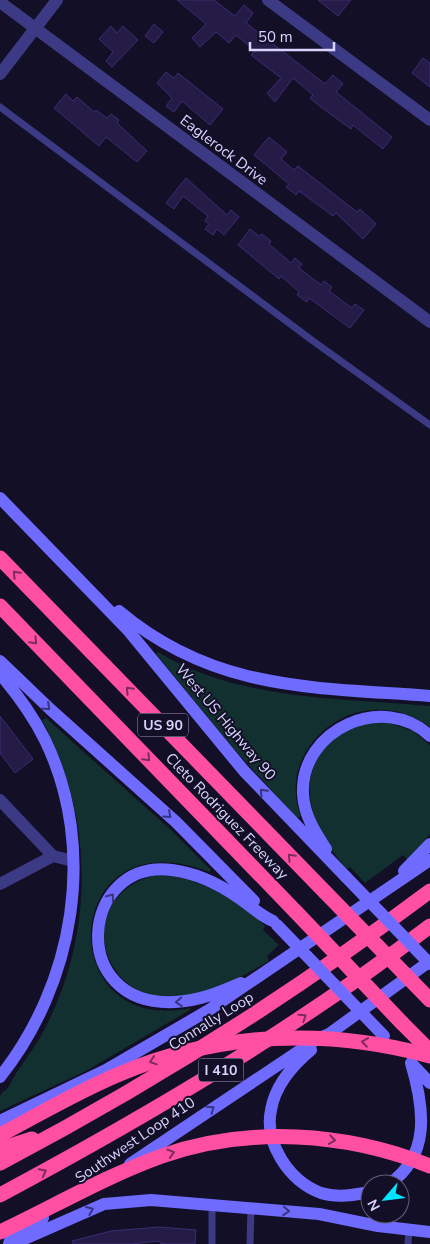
<svg xmlns="http://www.w3.org/2000/svg" width="430" height="1244" font-family="'Nunito Sans',sans-serif">
<style>
.green{fill:#12302f}
.building{fill:#241b47;stroke:#3b2d73}
.lines{fill:none;stroke-linecap:round;stroke-linejoin:round}
.lane{stroke:#3d3a85;stroke-width:7}
.street{stroke:#3d3a85;stroke-width:12}
.secondary{stroke:#6f6bff;stroke-width:12}
.highway{stroke:#ff4fa3;stroke-width:15}
.secondary-bridge{stroke:#6f6bff;stroke-width:12}
.highway-bridge{stroke:#ff4fa3;stroke-width:15}
.oneway{stroke:#7d2c5e}
.oneway2{stroke:#38347d}
.labels{text-anchor:middle;stroke-width:4;stroke-linejoin:round;paint-order:stroke}
.shield{fill:#130f26;stroke:#9e99be;stroke-width:1}
.shield-label{font-size:14px;font-weight:bold;fill:#d9d4ff}
.street-label{font-size:15px;fill:#d9d4ff;stroke:#130f26}
</style>
<rect width="100%" height="100%" fill="#130f26"/>
<path class="green" d="M158,652C235,700 342,698 430,706V727C385,693 321,711 300,764C294,780 294,800 301,816L297,818L234,749L156,654Z
M46,718L171,830L211,870L209,872C59,814 51,1038 191,1008L190,1010L86,1071L0,1111C0,1107 0,1099 0,1096C2,1091 9,1089 10,1084C18,1068 33,1051 42,1034C95,936 95,818 42,720Z
M387,722L413,731L430,745V834L408,860L403,855L365,883L350,867L347,869C318,836 292,788 325,748C332,739 345,729 356,725C365,723 377,723 387,722Z
M163,874C201,880 237,898 265,926L263,930L279,945L267,956L269,961C241,977 213,993 181,997C91,1007 74,886 163,874Z"/>
<path class="building" d="M177,0H214L235,16L244,5L253,13L246,23L325,84L333,75L343,84L336,92L392,137L383,149L353,125L351,129L322,108L310,98L313,95L293,78L275,102L267,93L281,78L251,55L255,51L236,35L229,43L216,32L200,47L192,38L206,24Z
M318,0H351L338,16Z
M154,24L163,32L154,43L145,36Z
M111,26L117,33L123,26L138,40L112,67L106,61L113,52L99,39Z
M423,58L430,63V87L412,73Z
M166,72L174,78L178,73L223,109L210,125L182,101L174,112L166,106L172,98L157,83Z
M66,94L73,101L77,97L94,112L96,110L107,118L111,114L119,120L117,123L147,151L137,162L106,137L99,146L54,108Z
M269,137L287,152L281,159L294,170L298,166L357,212L360,209L376,224L363,239L336,213L333,216L299,191L296,195L286,187L289,184L254,155Z
M186,178L227,215L231,210L239,217L224,235L217,229L213,235L205,229L209,224L205,221L208,216L183,196L174,209L166,203Z
M250,229L259,236L262,234L271,241L269,244L291,263L295,258L302,264L299,268L321,285L324,281L332,287L329,291L352,308L355,304L364,310L350,328L309,298L307,302L297,295L299,292L281,276L279,279L238,245Z
M0,716L33,759L15,773L0,753Z
M159,1227L196,1230L195,1244H168L160,1243V1241L131,1244H73L72,1241L111,1231Z"/>
<g class="lines">
<path class="lane" d="M0,107L313,341L430,425
M212,1244V1205
M250,1244L251,1209
M408,1244L409,1229"/>
<path class="street" d="M268,0L430,120
M0,2L430,322
M0,74L57,0
M0,800L53,856
M0,884L53,856L73,861"/>
<path class="secondary" d="M0,498L127,629L244,771L346,877
M119,611C214,691 313,687 430,696
M0,661L50,709L176,822L254,901
M0,674C17,694 33,716 45,740C98,849 74,984 0,1077
M326,849C315,832 304,815 303,794C300,729 384,692 430,736
M404,871L430,844
M241,983C220,992 199,1001 175,1002C66,1007 80,858 172,870C196,873 219,884 239,898C251,906 259,915 273,921
M311,1050C293,1065 275,1086 271,1110C264,1143 289,1181 321,1193C337,1198 354,1195 370,1192
M412,1064L430,1083
M0,1121L106,1070L209,1010L430,860
M130,1164L317,1039L329,1034L430,961
M389,1184C430,1156 425,1110 411,1063
M9,1244L11,1237L43,1218
M13,1244L104,1204L151,1200L319,1214L378,1226L430,1232"/>
<path class="highway" d="M0,558L325,892
M0,606L296,912
M402,1023L430,1051
M0,1149L32,1139
M0,1163C151,1084 294,993 430,891
M0,1195C149,1115 295,1029 430,926"/>
<path class="secondary-bridge" d="M346,877L430,964
M277,925L384,1036"/>
<path class="highway-bridge" d="M325,892L430,1000
M296,912L402,1023
M0,1135C40,1114 80,1090 122,1073C219,1032 328,1028 430,1056
M0,1232C53,1207 106,1176 162,1156C248,1126 346,1132 430,1166"/>
</g>
<defs><path id="oneway-chevron" d="M-2-3.5L2.5 0L-2 3.5" fill="none" stroke-width="1.6" stroke-linecap="round" stroke-linejoin="round" transform="scale(1.25)"/></defs>
<g class="oneway">
<use href="#oneway-chevron" transform="translate(16 574) rotate(-134)"/>
<use href="#oneway-chevron" transform="translate(34 641) rotate(46)"/>
<use href="#oneway-chevron" transform="translate(129 690) rotate(-134)"/>
<use href="#oneway-chevron" transform="translate(147 758) rotate(46)"/>
<use href="#oneway-chevron" transform="translate(291 857) rotate(-134)"/>
<use href="#oneway-chevron" transform="translate(303 1017) rotate(-34)"/>
<use href="#oneway-chevron" transform="translate(365 1042) rotate(-172)"/>
<use href="#oneway-chevron" transform="translate(153 1061) rotate(162)"/>
<use href="#oneway-chevron" transform="translate(332 1140) rotate(8)"/>
<use href="#oneway-chevron" transform="translate(171 1153) rotate(-17)"/>
<use href="#oneway-chevron" transform="translate(43 1172) rotate(-28)"/>
</g>
<g class="oneway2">
<use href="#oneway-chevron" transform="translate(47 707) rotate(43)"/>
<use href="#oneway-chevron" transform="translate(263 792) rotate(-133)"/>
<use href="#oneway-chevron" transform="translate(168 815) rotate(42)"/>
<use href="#oneway-chevron" transform="translate(111 897) rotate(-53)"/>
<use href="#oneway-chevron" transform="translate(179 1002) rotate(176)"/>
<use href="#oneway-chevron" transform="translate(211 1109) rotate(-35)"/>
<use href="#oneway-chevron" transform="translate(90 1210) rotate(-23)"/>
<use href="#oneway-chevron" transform="translate(286 1211) rotate(4)"/>
</g>
<g class="labels">
<g class="shield">
<rect x="138" y="713.5" width="50" height="23" rx="4"/>
<rect x="198.5" y="1058.5" width="45" height="23" rx="4"/>
</g>
<g class="shield-label">
<text x="163" y="730">US 90</text>
<text x="221" y="1075">I 410</text>
</g>
<g class="street-label">
<text transform="translate(224 150) rotate(37)" y="5">Eaglerock Drive</text>
<text transform="translate(226 722) rotate(50)" y="5">West US Highway 90</text>
<text transform="translate(227 816) rotate(46)" y="5">Cleto Rodriguez Freeway</text>
<text transform="translate(211 1021) rotate(-32)" y="5">Connally Loop</text>
<text transform="translate(135 1140) rotate(-34)" y="5">Southwest Loop 410</text>
</g>
</g>
<g transform="translate(385 1199) rotate(242)"><circle r="24" fill="#130f26" stroke="#625e7d"/>
<path d="M0-4L9 19L0 12L-9 19Z" fill="#00e5ff"/>
<text y="-8" font-size="14" font-weight="bold" text-anchor="middle" fill="#d9d4ff">N</text>
</g>
<path d="M250 42v8h84v-8" fill="none" stroke="#d9d4ff" stroke-width="2.5"/>
<text x="258" y="42" font-size="15" fill="#d9d4ff" stroke="#130f26" stroke-width="4" paint-order="stroke">50 m</text>
</svg>
